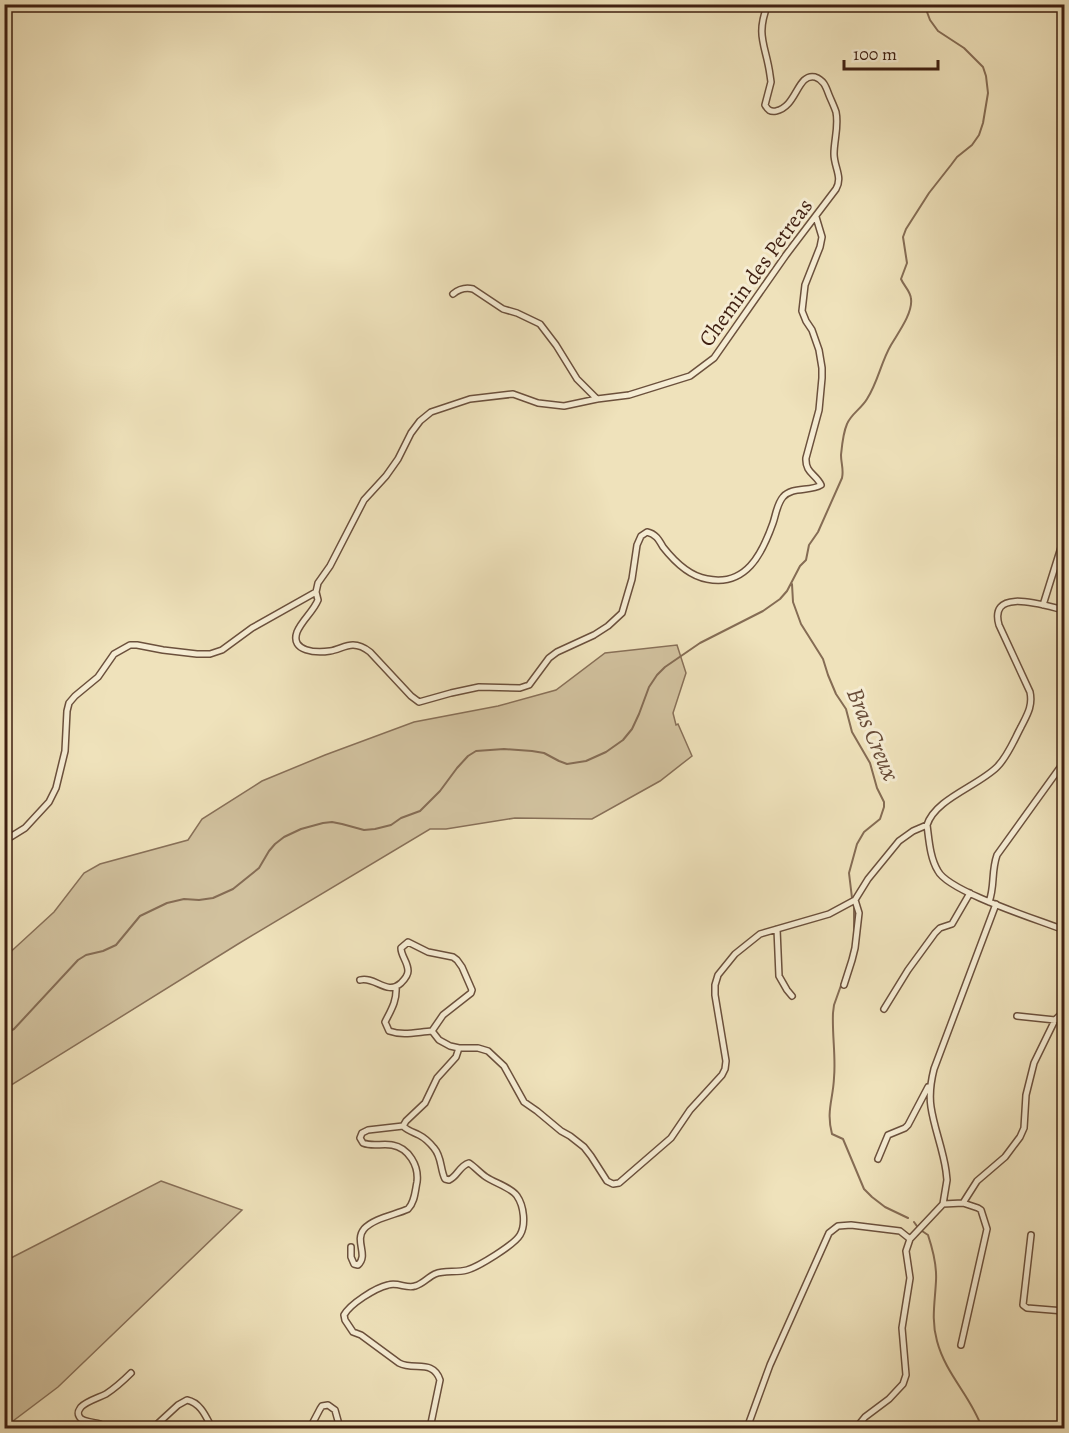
<svg xmlns="http://www.w3.org/2000/svg" width="1069" height="1433" font-family="Alegreya,serif">
<style>
.green{fill:#d1c19e;stroke:#887058;stroke-width:1.5}
.lines{fill:none;stroke-linecap:round;stroke-linejoin:round}
.stream{stroke:#856c54;stroke-width:2}
.street-casing{stroke:#6b503c;stroke-width:8}
.street{stroke:#f5ecd3;stroke-width:5}
.labels{text-anchor:middle;stroke-width:6;stroke-linejoin:round;paint-order:stroke}
.street-label{font-size:22px;fill:#3f1f11;stroke:#f5ecd3}
.water-label{font-size:24px;font-style:italic;fill:#684c38;stroke:#f5ecd3}
</style>
<rect width="100%" height="100%" fill="#efe2bb"/>
<filter id="stains"><feTurbulence type="fractalNoise" baseFrequency=".00333" numOctaves="4"/><feColorMatrix values="0 0 0 0 .2 0 0 0 0 .09 0 0 0 0 .02 0 0 0 .5 -.17"/></filter>
<radialGradient id="worn" r=".72"><stop offset=".6" stop-color="#630" stop-opacity="0"/><stop offset="1" stop-color="#630" stop-opacity=".3"/></radialGradient>
<path class="green" d="M677,645L686,673L673,713L676,725L678,724L692,756L660,781L592,819L515,818L446,829H430L238,944L5,1089V957L54,912L84,873L100,864L188,840L202,819L262,781L325,755L414,722L498,706L556,690L605,653Z
M161,1181L242,1210L58,1387L5,1427V1261Z"/>
<g class="lines">
<path class="stream" d="M792,584L793,602L801,624L823,659L828,675L836,694L846,709L852,732L870,763L877,788L884,802V807L880,819L864,832L857,844L849,873L852,898
M854,934V908
M844,977L834,1005L833,1013C832,1035 836,1057 834,1078C833,1100 826,1111 832,1134L843,1139L864,1189L872,1197L885,1207L908,1218
M4,1034L14,1029L78,960L86,955L103,951L116,945L140,916L167,903L184,899L199,900L213,898L233,889L259,868L269,851L275,844L284,837L301,829L323,823L332,822L342,824L364,830L375,829L391,825L401,818L420,811L440,791L457,768L468,756L476,751L504,749L532,751L544,753L559,761L567,764L586,761L606,752L623,740L632,729L639,714L649,687L657,675L665,667L700,643L763,611L780,599L787,591L800,566L806,560L809,545L818,532L842,478C844,470 841,463 841,455C842,445 843,433 847,424C851,414 861,409 867,399C878,382 881,362 891,345C898,333 913,313 911,299C911,292 904,286 901,279L907,263L903,237L906,229L929,193L951,165L957,157L972,145L979,135L983,123L988,93L986,76L983,67L964,48L938,31L930,20L924,4
M914,1222L919,1229L928,1235C933,1250 937,1265 936,1281C935,1302 931,1320 937,1341C946,1375 971,1396 982,1428"/>
<g class="street-casing">
<path id="street" d="M453,294C459,289 465,287 473,289L503,309L517,313L540,324L556,345L577,379L597,399
M316,592L318,600C313,612 302,620 297,632C290,652 317,653 330,651C338,650 345,645 353,645C360,645 365,648 370,652L411,696L419,702L451,693L479,687L520,688L529,685L549,658L557,652L594,635L608,626L622,613L632,579L637,545L641,536L647,532C656,534 659,540 663,547C674,561 689,576 707,579C746,587 762,554 773,523C776,514 777,504 783,497C792,486 810,492 821,485C816,474 805,473 806,458L819,410L822,378V368L819,350L812,330L806,321L802,311L805,285L820,247L822,237L816,217
M1043,605L1064,538
M1064,610C1046,606 988,586 999,625L1030,692C1033,706 1027,715 1021,727C1014,740 1008,756 997,767C978,786 935,799 927,825C929,840 930,858 938,871C949,892 1039,920 1064,930
M4,841L25,828L49,802L56,788L65,751L67,711L69,703L75,696L98,677L114,654L130,645H137L163,650L197,654H210L222,650L252,628L316,592L318,583L330,566L364,500L386,476L398,459L411,433L420,421L431,412L470,399L513,394L538,403L564,406L597,399L629,395L690,376L714,358L786,255L836,189C843,177 834,167 834,154C834,140 839,126 836,112C834,106 831,100 829,95C826,87 824,80 815,77C797,73 797,107 776,111C770,112 768,110 765,105L771,82L770,75C766,45 755,36 768,4
M989,902C995,886 991,872 997,855L1064,762
M777,929L779,976L787,990L792,996
M360,980C375,976 387,996 401,983C404,980 408,976 408,971C408,962 401,956 401,948L408,942L428,952L453,957L457,960L462,967L472,990L471,993L443,1015L432,1031
M844,985L852,960L855,948L859,913L855,900
M396,987C397,1001 391,1010 385,1022L389,1031C403,1036 417,1032 432,1031
M884,1009L908,970L935,933L940,928L952,924L970,893
M1017,1016L1055,1020
M432,1031L439,1040L450,1046L459,1048H478L488,1051L504,1066L524,1102L537,1111L561,1131L570,1136L584,1147L591,1156L607,1181L613,1184L619,1183L671,1138L690,1110L722,1075L725,1069L726,1061L715,995V985L718,975L735,954L760,934L829,914L855,900L868,879L899,841L913,831L927,825
M878,1159L888,1135L905,1128L908,1125L928,1087
M943,1204L947,1180L946,1171C943,1149 934,1128 931,1107C929,1094 931,1081 934,1069L996,904
M943,1204L963,1203L977,1181L1005,1157L1020,1137L1024,1128L1026,1095L1034,1063L1055,1020L1064,1011
M1031,1235L1023,1305L1027,1308L1064,1311
M351,1247V1257L354,1264L358,1265C369,1255 354,1241 364,1229C374,1218 395,1215 408,1209C415,1202 415,1191 417,1182C419,1166 409,1148 392,1145C382,1143 373,1147 363,1143L360,1138L362,1133L368,1130L403,1126
M961,1345L987,1229L981,1210L978,1208L963,1203
M103,1428L100,1424C94,1422 81,1422 79,1416C77,1412 79,1410 81,1407C87,1401 98,1398 106,1394C115,1388 123,1381 131,1373
M153,1428L178,1405L187,1400C201,1403 206,1417 212,1428
M310,1428L320,1409L322,1406L328,1405L335,1410L340,1428
M430,1428L440,1380C433,1359 414,1371 399,1363L361,1335L353,1332L345,1320L344,1315C350,1304 375,1288 388,1285C398,1282 407,1289 415,1286C423,1284 428,1277 435,1274C445,1270 456,1273 467,1270C478,1267 514,1245 520,1235C526,1225 524,1206 517,1196C512,1188 495,1183 486,1177C480,1173 475,1167 469,1163C459,1166 458,1176 449,1180L445,1179C440,1169 442,1157 434,1148C430,1143 425,1138 419,1135C413,1132 408,1131 403,1126L406,1121L425,1103L437,1078L456,1057L459,1048
M747,1428L770,1365L829,1233L838,1226L851,1225L900,1231L910,1239
M856,1428L865,1417L889,1399L903,1384L906,1375L902,1328L910,1278L906,1251L910,1239L943,1204"/>
</g>
<use href="#street" class="street"/>
</g>
<g class="labels">
<g class="street-label">
<text transform="translate(755 272) rotate(-54)" y="8">Chemin des Petreas</text>
</g>
<g class="water-label">
<text transform="translate(873 734) rotate(67)" y="8">Bras Creux</text>
</g>
</g>
<rect width="1069" height="1433" fill="none" stroke="#efe2bb" stroke-width="24"/>
<rect x="6" y="6" width="1057" height="1421" fill="none" stroke="#3f1f11" stroke-width="3"/>
<rect x="12" y="12" width="1045" height="1409" fill="none" stroke="#3f1f11" stroke-width="1.5"/>
<path d="M844 60v9h94v-9" fill="none" stroke="#3f1f11" stroke-width="3"/>
<text x="853" y="60" font-size="18" fill="#3f1f11" stroke="#f5ecd3" stroke-width="4.5" paint-order="stroke">100 m</text>
<rect width="100%" height="100%" filter="url(#stains)"/>
<rect width="100%" height="100%" fill="url(#worn)"/>
</svg>
